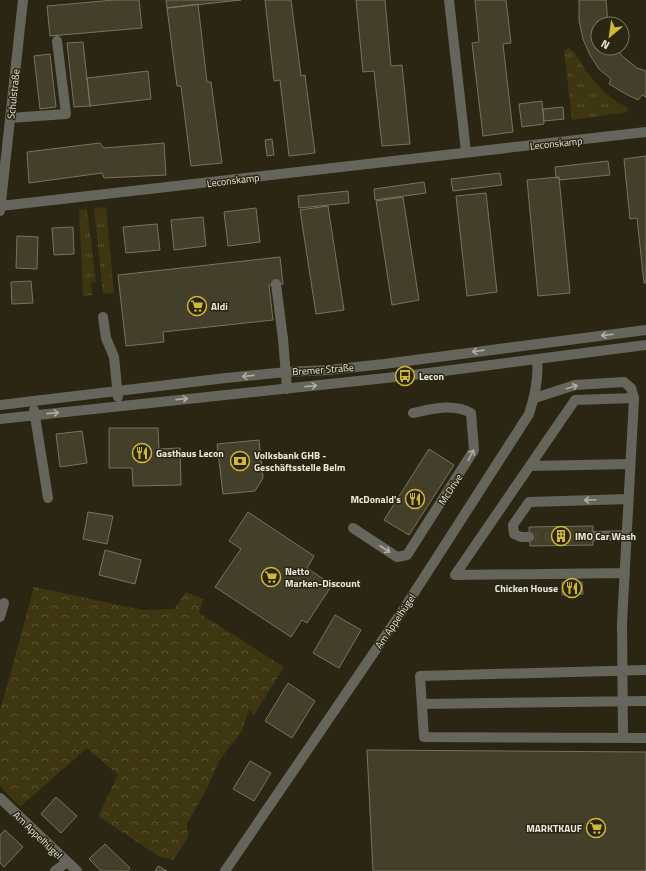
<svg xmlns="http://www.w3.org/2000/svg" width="646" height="871" font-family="'Titillium Web',sans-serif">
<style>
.grass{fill:url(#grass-tufts)}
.forest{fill:url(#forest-crowns)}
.building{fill:#433f2b;stroke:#77735d}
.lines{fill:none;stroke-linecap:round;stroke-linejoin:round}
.minor-tunnel{stroke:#474331;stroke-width:10;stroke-dasharray:10 5;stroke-linecap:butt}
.minor{stroke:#66655b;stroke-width:10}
.oneway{stroke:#afaea2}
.labels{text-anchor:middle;stroke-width:3;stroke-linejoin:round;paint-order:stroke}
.street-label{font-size:10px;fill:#ebe9dd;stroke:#2a2613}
.poi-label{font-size:10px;font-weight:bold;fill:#ebe9dd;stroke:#2a2613;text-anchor:start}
</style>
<defs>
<pattern id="grass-tufts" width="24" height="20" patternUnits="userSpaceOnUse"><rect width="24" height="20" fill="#3d3611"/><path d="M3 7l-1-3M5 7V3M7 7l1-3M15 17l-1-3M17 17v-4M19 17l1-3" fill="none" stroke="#595333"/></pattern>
<pattern id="forest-crowns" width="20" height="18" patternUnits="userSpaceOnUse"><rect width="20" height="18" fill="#3d3611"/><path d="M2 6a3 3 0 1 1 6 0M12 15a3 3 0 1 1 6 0" fill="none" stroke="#595333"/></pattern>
</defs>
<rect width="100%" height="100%" fill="#2a2613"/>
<path class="grass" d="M569,48L574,52C589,76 602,95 627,107L628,112L572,120L564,51Z
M106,207L114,293L103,294L94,208Z
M87,209L96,282L91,283L93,295L83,296L79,210Z"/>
<path class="forest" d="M34,587L143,610L174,609L186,592L203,599L199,613L284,667L254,715L249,709L242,731L219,761L208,786L187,824L188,838L173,860L160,857L98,816L118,775L87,748L20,807L0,786V711Z"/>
<path class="building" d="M114,0H139L142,28L50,36L47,6Z
M166,0H241L167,8Z
M265,0H291L301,76L305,75L315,153L289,156L280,80L274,81Z
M356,0H385L391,66L402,65L410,144L382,146L374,71L363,72Z
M475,0H506L511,43L503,44L513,132L483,136L472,43L479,42Z
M579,0H606L608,24H598V48H617L621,55L637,68L646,71V97L642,95L638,100L624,93L609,84L611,79L599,69L590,55L583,39L579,20Z
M198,4L207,82H211L222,163L191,166L181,86H177L167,8Z
M83,42L90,106L74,107L67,43Z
M50,54L56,107L40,109L34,56Z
M148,71L151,99L90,106L87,78Z
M542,101L544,124L522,127L519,104Z
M563,107L564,119L544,121L543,109Z
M272,139L274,155L267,156L265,140Z
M100,143L104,148L164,143L166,175L104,178L102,173L29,183L27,152Z
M646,156V283H644L637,218L630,219L624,159Z
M608,161L610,175L559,180V177L556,178L555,167Z
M500,173L502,185L453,191L451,179Z
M559,177L570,293L538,296L527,180Z
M424,182L426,193L375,200L374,189Z
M348,191L349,203L299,208L298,196Z
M486,193L497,292L467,296L456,196Z
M403,197L419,300L392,305L376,201Z
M328,206L344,310L316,314L300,210Z
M256,208L260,242L228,246L224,212Z
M203,217L206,246L174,250L171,220Z
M157,224L160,250L126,253L123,227Z
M73,227L74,254L54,255L52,228Z
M17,236L38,237L37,269L16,268Z
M280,257L283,284L269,285L273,320L163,332L164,342L126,346L118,275Z
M31,281L33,303L12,304L11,282Z
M109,428H158L159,449L180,448L181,485L133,486L132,468H109Z
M82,431L87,463L60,467L56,434Z
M259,440L263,478L255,491L223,494L217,444Z
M429,449L454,465L409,535L384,520Z
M88,512L113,516L107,544L83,539Z
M248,512L314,556L307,568L332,585L307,623L302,620L291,637L215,587L241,549L229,541Z
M593,526V545L530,546L529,527Z
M105,550L141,560L135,584L99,575Z
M562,582H582L583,594L562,595Z
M335,615L361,630L339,668L313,653Z
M288,683L315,701L292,738L265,721Z
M367,750L646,752V871H373Z
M250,761L271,773L254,801L233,789Z
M56,797L77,816L61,833L41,814Z
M5,830L23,847L4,867L0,863V835Z
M105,844L130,868L128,871H101L89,859Z
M158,866L167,871H155Z"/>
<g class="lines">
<path class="minor-tunnel" d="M529,537L593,536"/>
<path class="minor" d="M449,0L466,152
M10,118L66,114L57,41
M1,206L646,132
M0,211L23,0
M276,284L283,339L287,389
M103,317L106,338L114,357L118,397
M535,398L575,385L624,382L631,388L634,398L622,623L623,738
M0,405L226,378L286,372L328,370L384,364L646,330
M34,410L48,498
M0,419L405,376L646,345
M530,466L630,464
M353,528L397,557L407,555L474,450L471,413C453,403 432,409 413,413
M593,536L627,535
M529,537H521L514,534L513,525L529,502L629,499
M455,575L575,400L634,398
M455,575L625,573
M0,617L4,603
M646,670L420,676L424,737L646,738
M422,704L646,701
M0,798L77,871
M55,871L67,862
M225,871L407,604L529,414C535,396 539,378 537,359"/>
</g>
<defs><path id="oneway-shaft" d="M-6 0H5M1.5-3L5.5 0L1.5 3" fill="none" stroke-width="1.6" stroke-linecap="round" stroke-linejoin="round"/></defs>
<g class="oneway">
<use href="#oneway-shaft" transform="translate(607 335) rotate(173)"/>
<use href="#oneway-shaft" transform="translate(478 351) rotate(172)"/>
<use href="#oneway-shaft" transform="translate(248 376) rotate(174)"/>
<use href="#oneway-shaft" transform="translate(311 386) rotate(-6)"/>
<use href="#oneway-shaft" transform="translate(572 387) rotate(-17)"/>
<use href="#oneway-shaft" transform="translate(182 399) rotate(-6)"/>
<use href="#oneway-shaft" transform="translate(53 413) rotate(-6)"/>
<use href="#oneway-shaft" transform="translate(471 455) rotate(-62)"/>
<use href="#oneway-shaft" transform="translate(590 500) rotate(178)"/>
<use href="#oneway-shaft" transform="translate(385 549) rotate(33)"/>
</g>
<defs>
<g id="supermarket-ring" transform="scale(1)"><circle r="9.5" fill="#2a2613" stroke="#d0b837" stroke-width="1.5"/><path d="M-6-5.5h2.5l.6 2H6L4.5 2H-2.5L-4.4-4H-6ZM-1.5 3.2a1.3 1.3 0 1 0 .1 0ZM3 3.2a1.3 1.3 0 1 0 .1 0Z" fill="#d0b837"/></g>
<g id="bus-ring" transform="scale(1)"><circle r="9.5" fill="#2a2613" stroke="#d0b837" stroke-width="1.5"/><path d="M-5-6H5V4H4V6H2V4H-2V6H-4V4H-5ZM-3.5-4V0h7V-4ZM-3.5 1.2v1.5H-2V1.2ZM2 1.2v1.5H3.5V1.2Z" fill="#d0b837"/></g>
<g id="restaurant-ring" transform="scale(1)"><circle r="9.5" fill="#2a2613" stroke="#d0b837" stroke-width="1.5"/><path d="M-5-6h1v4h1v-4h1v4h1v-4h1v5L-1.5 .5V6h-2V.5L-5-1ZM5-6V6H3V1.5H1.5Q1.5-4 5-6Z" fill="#d0b837"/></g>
<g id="bank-ring" transform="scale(1)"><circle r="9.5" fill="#2a2613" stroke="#d0b837" stroke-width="1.5"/><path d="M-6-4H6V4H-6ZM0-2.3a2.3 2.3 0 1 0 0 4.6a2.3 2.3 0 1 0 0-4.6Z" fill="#d0b837"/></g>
<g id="building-ring" transform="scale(1)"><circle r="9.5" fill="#2a2613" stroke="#d0b837" stroke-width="1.5"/><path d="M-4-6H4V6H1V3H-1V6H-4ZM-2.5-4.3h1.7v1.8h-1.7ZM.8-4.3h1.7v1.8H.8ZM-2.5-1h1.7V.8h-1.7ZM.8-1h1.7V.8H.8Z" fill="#d0b837"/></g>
</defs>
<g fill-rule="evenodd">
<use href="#supermarket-ring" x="197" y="306"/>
<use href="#bus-ring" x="405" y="376"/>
<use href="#restaurant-ring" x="142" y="453"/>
<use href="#bank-ring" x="240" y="461"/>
<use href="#restaurant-ring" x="415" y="499"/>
<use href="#building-ring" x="561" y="536"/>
<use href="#supermarket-ring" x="271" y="577"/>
<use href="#restaurant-ring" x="572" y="588"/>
<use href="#supermarket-ring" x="596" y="828"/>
</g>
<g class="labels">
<g class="street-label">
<text transform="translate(13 94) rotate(-84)" y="4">Schulstraße</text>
<text transform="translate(556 143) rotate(-6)" y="4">Leconskamp</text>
<text transform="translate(233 180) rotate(-7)" y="4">Leconskamp</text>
<text transform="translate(323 369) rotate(-4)" y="4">Bremer Straße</text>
<text transform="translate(450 489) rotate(-57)" y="4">McDrive</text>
<text transform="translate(395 621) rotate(-56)" y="4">Am Appelhügel</text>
<text transform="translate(38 835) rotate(44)" y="4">Am Appelhügel</text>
</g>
<g class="poi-label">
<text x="211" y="310">Aldi</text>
<text x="419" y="380">Lecon</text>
<text x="156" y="457">Gasthaus Lecon</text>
<text x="254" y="459">Volksbank GHB -<tspan x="254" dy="12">Geschäftsstelle Belm</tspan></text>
<text x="401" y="503" text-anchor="end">McDonald's</text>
<text x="575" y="540">IMO Car Wash</text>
<text x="285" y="575">Netto<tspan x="285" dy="12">Marken-Discount</tspan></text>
<text x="558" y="592" text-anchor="end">Chicken House</text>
<text x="582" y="832" text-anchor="end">MARKTKAUF</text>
</g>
</g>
<g transform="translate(610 36) rotate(209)"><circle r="19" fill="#2a2613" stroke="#777464"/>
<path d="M0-3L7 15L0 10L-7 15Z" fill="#d0b837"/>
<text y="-6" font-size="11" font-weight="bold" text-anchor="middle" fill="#ebe9dd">N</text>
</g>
</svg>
